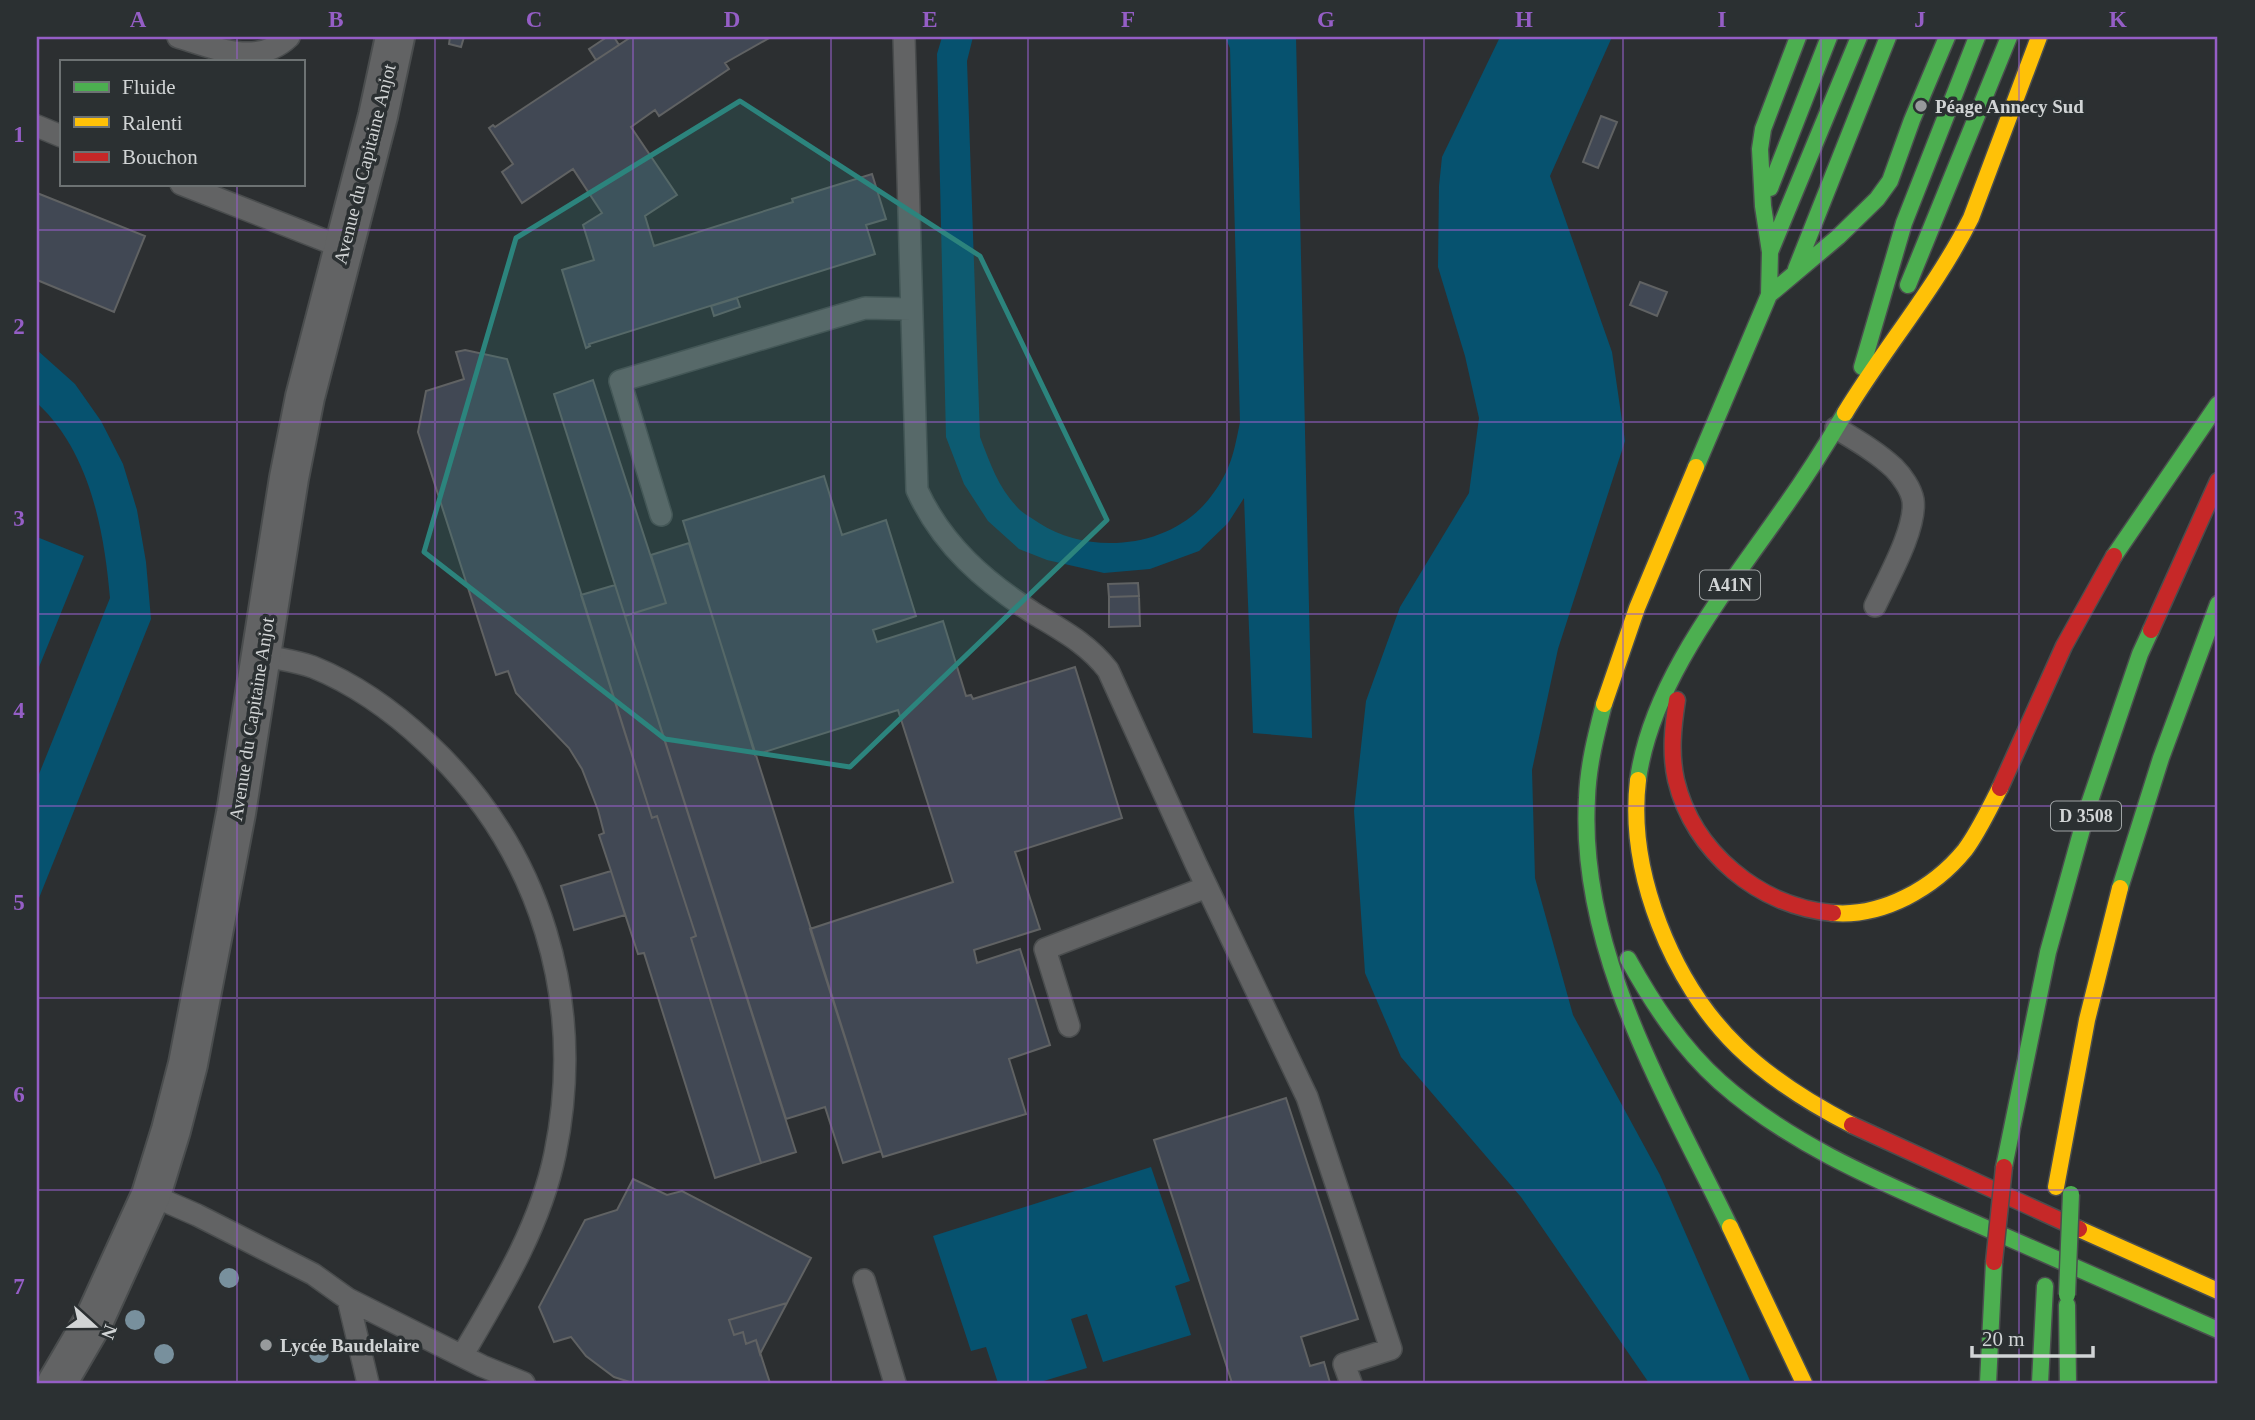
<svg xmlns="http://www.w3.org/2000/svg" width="2255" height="1420" font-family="'Times New Roman',serif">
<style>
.green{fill:#06526f}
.building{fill:#414854;stroke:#606263;stroke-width:2}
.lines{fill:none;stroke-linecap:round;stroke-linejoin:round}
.lane-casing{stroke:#4a4d4e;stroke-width:24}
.street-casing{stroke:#4a4d4e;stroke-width:42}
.fast-casing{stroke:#4a4d4e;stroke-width:19}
.slow-casing{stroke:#4a4d4e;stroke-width:19}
.jam-casing{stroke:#4a4d4e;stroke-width:19}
.lane{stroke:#626364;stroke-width:21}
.street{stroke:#626364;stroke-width:38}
.fast{stroke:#4caf50;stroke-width:16}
.slow{stroke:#ffc107;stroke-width:16}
.jam{stroke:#c62828;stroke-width:16}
.fast-bridge-casing{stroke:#4a4d4e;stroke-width:19;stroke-linecap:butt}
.jam-bridge-casing{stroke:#4a4d4e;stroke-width:19;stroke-linecap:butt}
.fast-bridge{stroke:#4caf50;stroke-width:16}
.jam-bridge{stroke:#c62828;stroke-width:16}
.tree{fill:#78909d}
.marked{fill:#2c847d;fill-opacity:0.2;stroke:#2c847d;stroke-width:5;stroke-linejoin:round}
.grid{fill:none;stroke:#955ec6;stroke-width:2;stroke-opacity:0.55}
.poi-dot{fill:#979a9c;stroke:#2b3032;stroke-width:2.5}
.labels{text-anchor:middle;stroke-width:7;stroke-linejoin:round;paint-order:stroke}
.shield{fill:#2b3032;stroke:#9fa3a4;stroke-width:2}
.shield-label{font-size:18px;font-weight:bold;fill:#d1d4d5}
.poi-label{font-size:19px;font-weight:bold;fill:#d1d4d5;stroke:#2b3032;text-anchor:start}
.street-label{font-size:19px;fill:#d1d4d5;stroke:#2b3032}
.neatline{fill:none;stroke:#955ec6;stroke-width:2.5}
.grid-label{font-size:23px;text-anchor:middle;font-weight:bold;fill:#955ec6}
</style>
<rect width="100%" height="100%" fill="#2c2f31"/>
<path class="green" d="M942,37H973L967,61L980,437C990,463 998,487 1017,507C1023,514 1032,518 1039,523C1091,557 1174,548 1212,495C1231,470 1234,452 1240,422L1230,48L1225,37H1296L1312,738L1253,733L1244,498L1228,523L1199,551L1150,569L1104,573L1047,560L1019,549L988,521L964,484L946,437L937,54Z
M1500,37H1612L1550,176L1612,352L1625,441L1558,649L1532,770L1535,878L1573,1015L1660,1175L1751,1383H1649L1521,1197L1401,1057L1365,973L1354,811L1366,701L1400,607L1469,493L1479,418L1465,356L1438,267L1439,186L1442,157Z
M37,350L75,384L101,421L123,464L137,510L146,562L151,619L37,903V779L110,598C104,530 90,452 37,403Z
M37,537L84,556L37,672Z
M1151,1167L1190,1281L1175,1286L1191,1335L1103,1362L1087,1314L1071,1319L1087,1368L1037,1383H998L986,1347L971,1351L933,1236Z"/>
<path class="building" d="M450,37H464L461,47L449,44Z
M607,37H614L619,45L596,60L589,49Z
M631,37H771L725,63L729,69L659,116L655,110L631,127L677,195L645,216L654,246L793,202L792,199L872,174L886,219L866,225L875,254L589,344L590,346L586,348L562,270L594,260L583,225L602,213L573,169L522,203L502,172L513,164L489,128L493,125L495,127Z
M1601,116L1617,122L1598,168L1583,162Z
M37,193L145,236L114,312L37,280Z
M1640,282L1667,292L1657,316L1630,305Z
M737,298L740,307L714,316L711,306Z
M465,350L507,359L652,818L657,816L696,936L691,938L761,1163L715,1178L644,953L638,954L611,871L599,835L604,833L598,810L582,769L569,748L516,693L508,671L496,675L418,432L426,391L464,379L456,352Z
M593,380L666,603L625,616L554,394Z
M824,476L842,535L886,520L916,616L873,630L877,642L943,621L966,696L971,695L973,699L1075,667L1122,818L1015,852L1040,929L974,950L977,963L1020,949L1050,1045L1009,1059L1026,1114L883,1157L810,929L953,882L898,710L755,755L683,521Z
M689,543L881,1151L843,1163L825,1107L786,1119L625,616L666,603L651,555Z
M1138,583L1139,596L1109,597L1108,584Z
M615,585L796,1152L761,1163L691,938L696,936L657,816L652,818L581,595Z
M1139,596L1140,626L1109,627V597Z
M611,871L625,915L574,930L561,886Z
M1286,1098L1358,1319L1301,1337L1310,1366L1324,1362L1330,1383H1232L1154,1140Z
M633,1179L667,1195L682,1191L811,1258L787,1303L729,1320L734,1335L743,1332L746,1344L756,1340L770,1383H633L614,1377L586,1356L571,1337L554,1342L539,1307L585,1220L617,1210Z
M787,1303L760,1354L756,1340L746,1344L743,1332L734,1335L729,1320Z"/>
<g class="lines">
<g class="lane-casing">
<path id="lane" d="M178,37C214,48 258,67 289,37
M904,37L917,490C942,545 985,582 1035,614C1063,631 1088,644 1108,670L1196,864L1307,1097L1391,1349L1344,1364L1351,1383
M37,126L61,136
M181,184L344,248
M1836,428C1856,440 1877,452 1894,468C1902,476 1911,489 1913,500C1917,528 1887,580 1875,606
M661,515L620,381L865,308L911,309
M261,655C278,659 296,661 313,667C355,684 394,712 427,743C542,850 586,1002 555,1154C540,1227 499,1293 462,1356
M1069,1026L1045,949L1207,887
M151,1195L197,1215L313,1274L348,1299L482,1366L524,1383
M864,1280L895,1383
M348,1299L368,1383"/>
</g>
<g class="street-casing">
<path id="street" d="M57,1383L95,1318L151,1195L171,1130L188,1064L236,813L289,478L305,397L378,116L395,37"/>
</g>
<g class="fast-casing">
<path id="fast" d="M1770,188L1829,37
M1770,252L1859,37
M1796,269L1888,37
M1908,285L2009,37
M1769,295L1838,237L1877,199L1890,181L1912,120L1947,37
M1862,367L1904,223L1977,37
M1696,467L1769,295L1770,252L1763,206L1760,149L1763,129L1798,37
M2114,556L2218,404
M1604,704C1596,735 1588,766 1587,798C1578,951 1666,1095 1730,1227
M1638,780C1651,682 1726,591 1781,512C1804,480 1825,447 1845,413
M2120,888L2161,758L2218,604
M1628,959C1653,1004 1681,1047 1720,1082C1792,1146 1883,1183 1970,1221C2052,1257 2135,1294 2218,1330
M2004,1167L2048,952L2089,804L2140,654L2151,630
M2067,1305L2068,1383
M1988,1383L1994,1262
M2040,1383L2045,1286"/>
</g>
<g class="slow-casing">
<path id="slow" d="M1845,413C1885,347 1936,288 1971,218L2039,37
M1604,704L1637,608L1696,467
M1638,780C1627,872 1672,983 1738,1047C1771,1079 1811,1104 1852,1125
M1833,913C1883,917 1934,888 1965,850C1979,831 1989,809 2000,788
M2056,1187L2087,1020L2120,888
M1730,1227L1804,1383
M2079,1229L2218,1291"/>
</g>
<g class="jam-casing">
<path id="jam" d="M2151,630L2218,481
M1677,700C1673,726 1670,753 1676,780C1693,852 1760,907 1833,913
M2000,788L2064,646L2114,556
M1852,1125L2079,1229"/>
</g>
<use href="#lane" class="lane"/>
<use href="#street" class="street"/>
<use href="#fast" class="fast"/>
<use href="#slow" class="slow"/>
<use href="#jam" class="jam"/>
<g class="fast-bridge-casing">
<path id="fast-bridge" d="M2067,1295L2071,1194"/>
</g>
<g class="jam-bridge-casing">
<path id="jam-bridge" d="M1994,1262L2004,1167"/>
</g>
<use href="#fast-bridge" class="fast-bridge"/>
<use href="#jam-bridge" class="jam-bridge"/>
</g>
<g class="tree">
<circle cx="229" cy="1278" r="10"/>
<circle cx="135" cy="1320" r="10"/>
<circle cx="319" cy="1353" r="10"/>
<circle cx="164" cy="1354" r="10"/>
</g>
<path class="marked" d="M740,101L980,256L1107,520L850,767L665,739L424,552L516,238Z"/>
<path class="grid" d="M237,37V61M435,37V1383M633,37V1383M831,37V1383M1028,37V1383M1227,37V1383M1424,37V1383M1623,37V1383M1821,37V1383M2019,37V1383M237,184V1383M37,230H2218M37,422H2218M37,614H2218M37,806H2218M37,998H2218M37,1190H2218"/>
<g class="poi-dot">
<circle cx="1921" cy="106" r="7"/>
<circle cx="266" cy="1345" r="7"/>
</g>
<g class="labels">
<g class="shield">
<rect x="1700" y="570.5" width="60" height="29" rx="5"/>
<rect x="2051" y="801.5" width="70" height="29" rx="5"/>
</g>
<g class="shield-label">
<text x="1730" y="591">A41N</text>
<text x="2086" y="822">D 3508</text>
</g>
<g class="poi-label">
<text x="1935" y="113">Péage Annecy Sud</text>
<text x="280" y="1352">Lycée Baudelaire</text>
</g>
<g class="street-label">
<text transform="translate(364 164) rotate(-76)" y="7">Avenue du Capitaine Anjot</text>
<text transform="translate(251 719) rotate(-81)" y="7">Avenue du Capitaine Anjot</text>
</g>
</g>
<rect width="2255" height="1420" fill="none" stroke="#2b3032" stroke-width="77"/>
<rect x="60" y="60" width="245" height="126" fill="#2b3032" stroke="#6d7273" stroke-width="2"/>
<rect x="74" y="82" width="35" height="10" fill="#4caf50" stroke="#6d7273" stroke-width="2"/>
<text x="122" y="94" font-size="21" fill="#d1d4d5">Fluide</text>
<rect x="74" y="117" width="35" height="10" fill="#ffc107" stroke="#6d7273" stroke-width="2"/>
<text x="122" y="130" font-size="21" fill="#d1d4d5">Ralenti</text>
<rect x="74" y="152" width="35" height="10" fill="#c62828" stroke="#6d7273" stroke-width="2"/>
<text x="122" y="164" font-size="21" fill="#d1d4d5">Bouchon</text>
<g transform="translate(94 1326) rotate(111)" stroke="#2b3032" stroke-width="5" paint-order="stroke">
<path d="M0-5L12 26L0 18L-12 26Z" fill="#d1d4d5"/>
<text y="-10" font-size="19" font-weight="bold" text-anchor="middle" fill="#d1d4d5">N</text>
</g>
<path d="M1972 1346v10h121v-10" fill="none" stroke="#d1d4d5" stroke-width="3.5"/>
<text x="1982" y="1346" font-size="21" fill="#d1d4d5" stroke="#2b3032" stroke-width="5" paint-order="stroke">20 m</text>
<rect x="38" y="38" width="2178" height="1344" class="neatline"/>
<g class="grid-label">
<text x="138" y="27">A</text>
<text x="336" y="27">B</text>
<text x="534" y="27">C</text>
<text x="732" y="27">D</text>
<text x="930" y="27">E</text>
<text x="1128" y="27">F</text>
<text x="1326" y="27">G</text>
<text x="1524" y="27">H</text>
<text x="1722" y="27">I</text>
<text x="1920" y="27">J</text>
<text x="2118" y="27">K</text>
<text x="19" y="142">1</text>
<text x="19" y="334">2</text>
<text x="19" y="526">3</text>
<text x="19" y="718">4</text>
<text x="19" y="910">5</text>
<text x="19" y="1102">6</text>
<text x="19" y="1294">7</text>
</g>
</svg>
